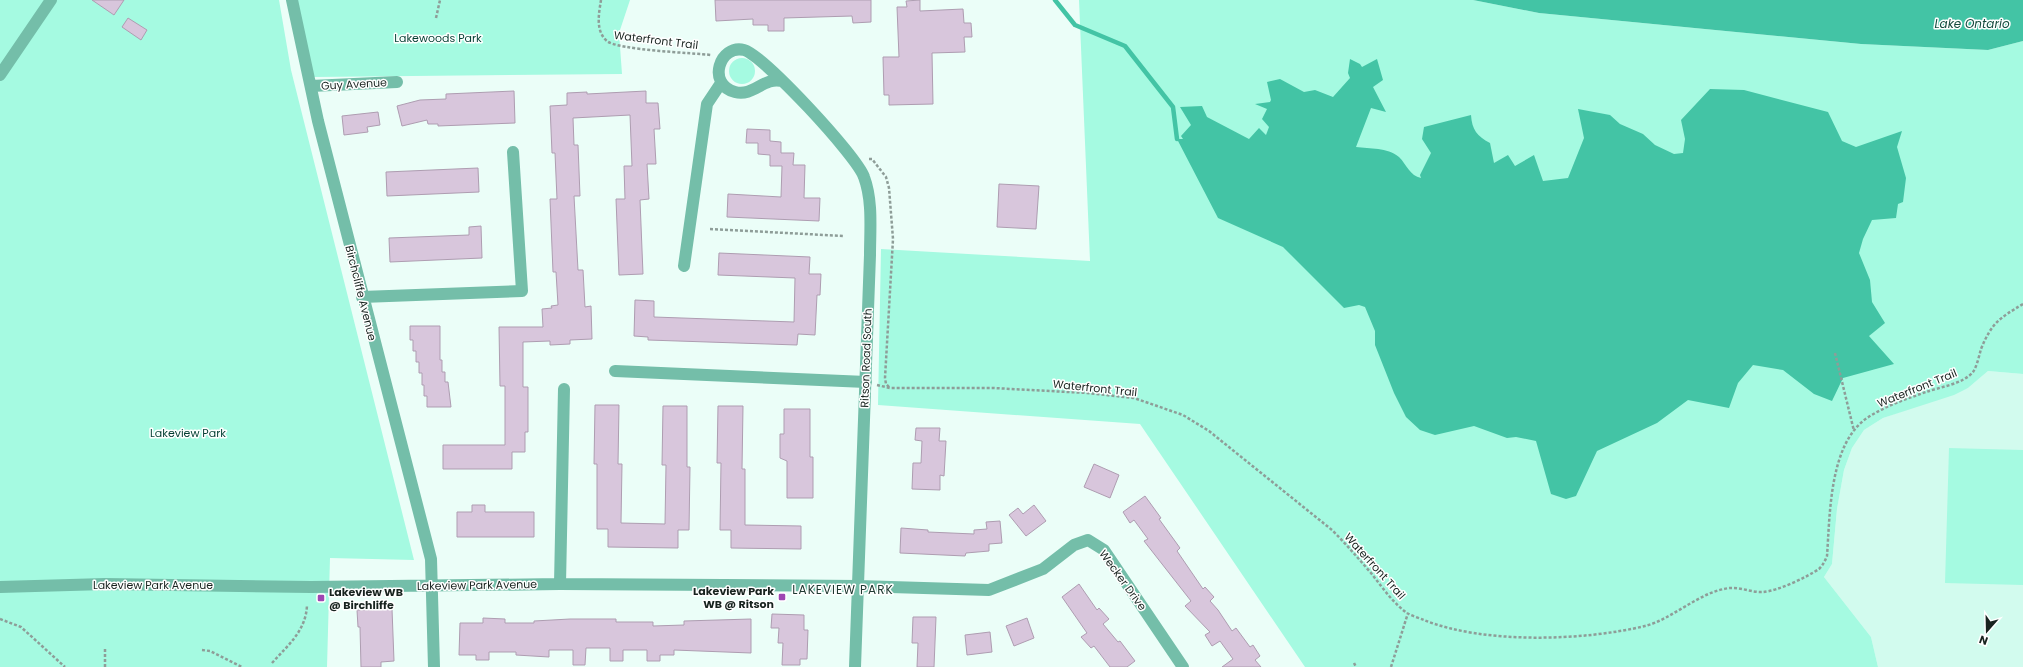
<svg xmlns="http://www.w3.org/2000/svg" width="2023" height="667" font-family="Poppins,sans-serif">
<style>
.built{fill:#d2fbee}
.green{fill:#a5fae1}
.water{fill:#43c4a5}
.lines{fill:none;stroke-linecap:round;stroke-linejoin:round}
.stream{stroke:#43c4a5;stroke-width:4.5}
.building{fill:#d8c6dc;stroke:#ae9db1}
.path{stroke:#8e9d98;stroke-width:2.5;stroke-dasharray:3 2;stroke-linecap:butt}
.minor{stroke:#74bea9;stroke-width:12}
.poi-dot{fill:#9e46b2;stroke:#fff;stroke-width:1.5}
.labels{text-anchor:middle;stroke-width:3;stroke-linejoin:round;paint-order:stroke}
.park-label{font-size:11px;fill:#033e32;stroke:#fff}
.street-label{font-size:11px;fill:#18231f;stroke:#fff}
.poi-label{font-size:11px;font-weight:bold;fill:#18231f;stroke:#fff;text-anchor:end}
.water-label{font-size:12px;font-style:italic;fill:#174c3f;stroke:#fff}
.neighbourhood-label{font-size:12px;letter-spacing:1px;fill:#203a32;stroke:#fff}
</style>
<rect width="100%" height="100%" fill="#ebfef8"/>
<path class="built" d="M1988,371L2023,374V667H1878L1871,637L1824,577L1832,564L1837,509L1844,470L1852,448L1864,430L1883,418L1968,388Z"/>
<path class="green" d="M0,0H279L291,70L414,560L330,558L327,667H0Z
M297,0H630L619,33L622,74L314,77Z
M1079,0H1473L1539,13L1861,44L1988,50L2023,41V374L1988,371L1968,388L1954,395L1883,418L1864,430L1852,448L1844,470L1837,509L1832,564L1824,577L1871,637L1878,667H1305L1140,424L878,405L881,249L1090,261Z
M729 71a13 13 0 1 1 26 0a13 13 0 1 1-26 0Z
M1949,448L2023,450V585L1945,583Z"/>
<path class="water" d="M1473,0H2023V41L1988,50L1861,44L1539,13Z
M1350,59L1360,64L1362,67L1377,59L1383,80L1373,87L1386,112L1371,108L1356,147C1370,149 1387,147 1399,157C1407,165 1410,176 1421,178L1420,175L1431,153L1422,139L1424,127L1471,115C1472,130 1477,136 1490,143L1494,163L1508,155L1515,166L1534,155L1543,181L1568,178L1584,138L1578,109L1610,115L1620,124L1643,134L1655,145L1674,154L1683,153L1685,139L1681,120L1710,89L1744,90L1828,112L1842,141L1856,147L1902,131L1897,147L1906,178L1903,202L1898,204L1896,218L1872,220L1863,239L1859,253L1870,280L1872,302L1885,323L1869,336L1894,364L1843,378L1832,401L1814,394L1783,370L1753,365L1738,383L1729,408L1688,400L1657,423L1597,451L1576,496L1566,499L1551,494L1536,441L1516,437L1507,438L1474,426L1435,435L1420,430L1406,417L1394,393L1375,345V331L1365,307L1359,305L1344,308L1283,247L1218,218L1177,139H1183L1181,136L1191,125L1180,107L1202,106L1207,117L1249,139L1259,128L1266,135L1269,127L1262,119L1267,109L1255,104L1270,102L1271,100L1267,82L1280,79L1304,92L1315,90L1333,97L1350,78L1348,73Z"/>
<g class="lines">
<path class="stream" d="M1055,0L1075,25L1125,46L1173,107L1177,139"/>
</g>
<path class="building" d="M92,0H124L114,15Z
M715,0H871V22L853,23L852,16L784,18V31H768V25H753V19L716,21Z
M920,0V11L963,9L964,23H971L972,37H964L965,52L932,53L933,104L889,105V95H884L883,57H899L897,7H907L906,1Z
M128,18L147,30L141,40L122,27Z
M514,91L515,123L438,126V124H428L427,120L402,126L397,106L420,100L446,99V94Z
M646,91V103H658L660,129H654L656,164H647L649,199L640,200L643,274L619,275L616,199H625L624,166H632L630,115L573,118L574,145H578L580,196H574L578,270H583L585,307L591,306L592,339L570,340V344L550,345V341L523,342V387H528V432H525V452H512V469H443V445H505V386H500L499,327H543L542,309L552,308L551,306L558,305L556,272H553L550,199H557L555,153H552L550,106L567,105V93L587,92V94Z
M378,112L380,125L367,127L368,132L344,135L342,116Z
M747,129L770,130V141L781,142V153H794L793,165H805L804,198H820L819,221L727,217L728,194L781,197L782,166H770V155L758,154V143H746Z
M478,168L479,192L387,196L386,172Z
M999,184L1039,186L1036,229L997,227Z
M481,226L482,258L390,262L389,238L469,235V227Z
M719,253L810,257L809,274H821L820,295H817L815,335L798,334L797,345L648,340V337L634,336L635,300L654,301V317L794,322L795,278L718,275Z
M410,326H440V360H442V372H445V382H448L451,407H427V396H424V385H422V373H419V362H416V351H413V340H410Z
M595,405H619L618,464H622L621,523L665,524L666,465H662L663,406H687V467H690L689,530H678V548L608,547V529H597V464H594Z
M718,406H743L742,469H745V525L801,526V549L731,548V530H720L721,463H717Z
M784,409H810V457H813V498H787V461L780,458V434H784Z
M916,428H940L939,441H946L944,476L940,475V490L912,489L913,463H921L922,441L915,440Z
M1094,464L1119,475L1110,498L1084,487Z
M1145,496L1161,518L1159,519L1180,548L1177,551L1203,589L1205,587L1214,597L1210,601L1218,610L1232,631L1236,628L1250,647L1253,645L1260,656L1255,660L1261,667H1222L1233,659L1220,641L1212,646L1205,635L1210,632L1185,606L1191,601L1144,541L1148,539L1134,520L1130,523L1123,512Z
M472,505H485V512H534V537H457V512H472Z
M1034,505L1046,521L1026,536L1009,515L1018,508L1023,514Z
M1000,521L1002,543L989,544V551L966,553L965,556L900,553L901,528L928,530V532L974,534V530L987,529L986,522Z
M1079,584L1097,610L1099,608L1109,619L1103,624L1118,642L1120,641L1135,661L1127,667H1110L1094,646L1091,648L1081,637L1087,633L1062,597Z
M392,609L394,661L381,662V667H361L360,627H358L357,610Z
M772,614L804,615V630H808L807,659H800V665H782L783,643H778L779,628H771Z
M913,617H936L934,667H917L918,643H912Z
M483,618L505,619V623H534V621L570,619H616V622H653V626L684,625V621L751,619V653L674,650V655H660V661H647V650H623V661H610V648H586L585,665H573V650H549V657L516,655V652H489V660H476V655H459L460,623H483Z
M1027,618L1034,638L1014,646L1006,626Z
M990,632L992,652L967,655L965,635Z"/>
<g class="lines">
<path class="path" d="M601,0C599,13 595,31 607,41C617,50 694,53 711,55
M436,18L440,0
M869,159H872L886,177L889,188L893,239L885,378L886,384L890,388
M710,229L844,236
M1835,353L1854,431
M877,385L890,388H993L1087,393L1134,398L1183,415L1209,431L1332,530C1346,544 1358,558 1371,573C1382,587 1393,603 1407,613C1412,616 1419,618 1424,620C1483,644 1583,641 1645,626C1673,619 1700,591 1730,588C1741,587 1753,593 1763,592C1778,591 1807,577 1819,569C1823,565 1825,561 1827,556C1830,515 1829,444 1867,418C1885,406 1906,399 1926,392C1940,387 1963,384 1973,372C1977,366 1979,356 1981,349C1992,322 2000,318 2023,304
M0,619L21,627L65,667
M202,650L210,651L242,667
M272,663C288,645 306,631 307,605
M1354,663L1356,667
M105,667V648
M1391,667L1408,613"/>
<path class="minor" d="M292,0L318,121L431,559L434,667
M0,75L51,0
M781,81C764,77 753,97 735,92C706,84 720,44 744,50C763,55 857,156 864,177C873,201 870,230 870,255L855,667
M311,86L397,82
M684,266L707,104L721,83
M362,297L522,291L513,152
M615,371L866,382
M560,584L564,389
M0,587L105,584L311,587L560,584L858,586L989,590L1043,569L1074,545L1088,540L1104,550L1183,667"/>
</g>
<g class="poi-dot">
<rect x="778" y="593" width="8" height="8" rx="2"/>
<rect x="317" y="594" width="8" height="8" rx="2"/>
</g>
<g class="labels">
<g class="park-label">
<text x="438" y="42">Lakewoods Park</text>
<text x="188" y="437">Lakeview Park</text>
</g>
<g class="street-label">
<text transform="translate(656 40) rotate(7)" y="4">Waterfront Trail</text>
<text transform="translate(354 84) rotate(-3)" y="4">Guy Avenue</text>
<text transform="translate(361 293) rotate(76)" y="4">Birchcliffe Avenue</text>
<text transform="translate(866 358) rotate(-88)" y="4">Ritson Road South</text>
<text transform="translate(1095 388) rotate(6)" y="4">Waterfront Trail</text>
<text transform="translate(1917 388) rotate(-22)" y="4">Waterfront Trail</text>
<text transform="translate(1375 566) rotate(48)" y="4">Waterfront Trail</text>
<text transform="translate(1123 580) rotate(54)" y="4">Wecker Drive</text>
<text x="153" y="589">Lakeview Park Avenue</text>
<text transform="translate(477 585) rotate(-1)" y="4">Lakeview Park Avenue</text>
</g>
<g class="poi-label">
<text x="774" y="595">Lakeview Park<tspan x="774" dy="13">WB @ Ritson</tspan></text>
<text x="329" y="596" text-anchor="start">Lakeview WB<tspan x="329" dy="13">@ Birchliffe</tspan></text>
</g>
<g class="water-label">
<text x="1972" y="28">Lake Ontario</text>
</g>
<g class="neighbourhood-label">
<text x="843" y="594">LAKEVIEW PARK</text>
</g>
</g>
<g transform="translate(1987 631) rotate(200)" stroke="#ffffff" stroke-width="3" paint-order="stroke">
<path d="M0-3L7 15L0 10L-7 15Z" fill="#18231f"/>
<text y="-6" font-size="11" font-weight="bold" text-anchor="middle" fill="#18231f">N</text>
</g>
</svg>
